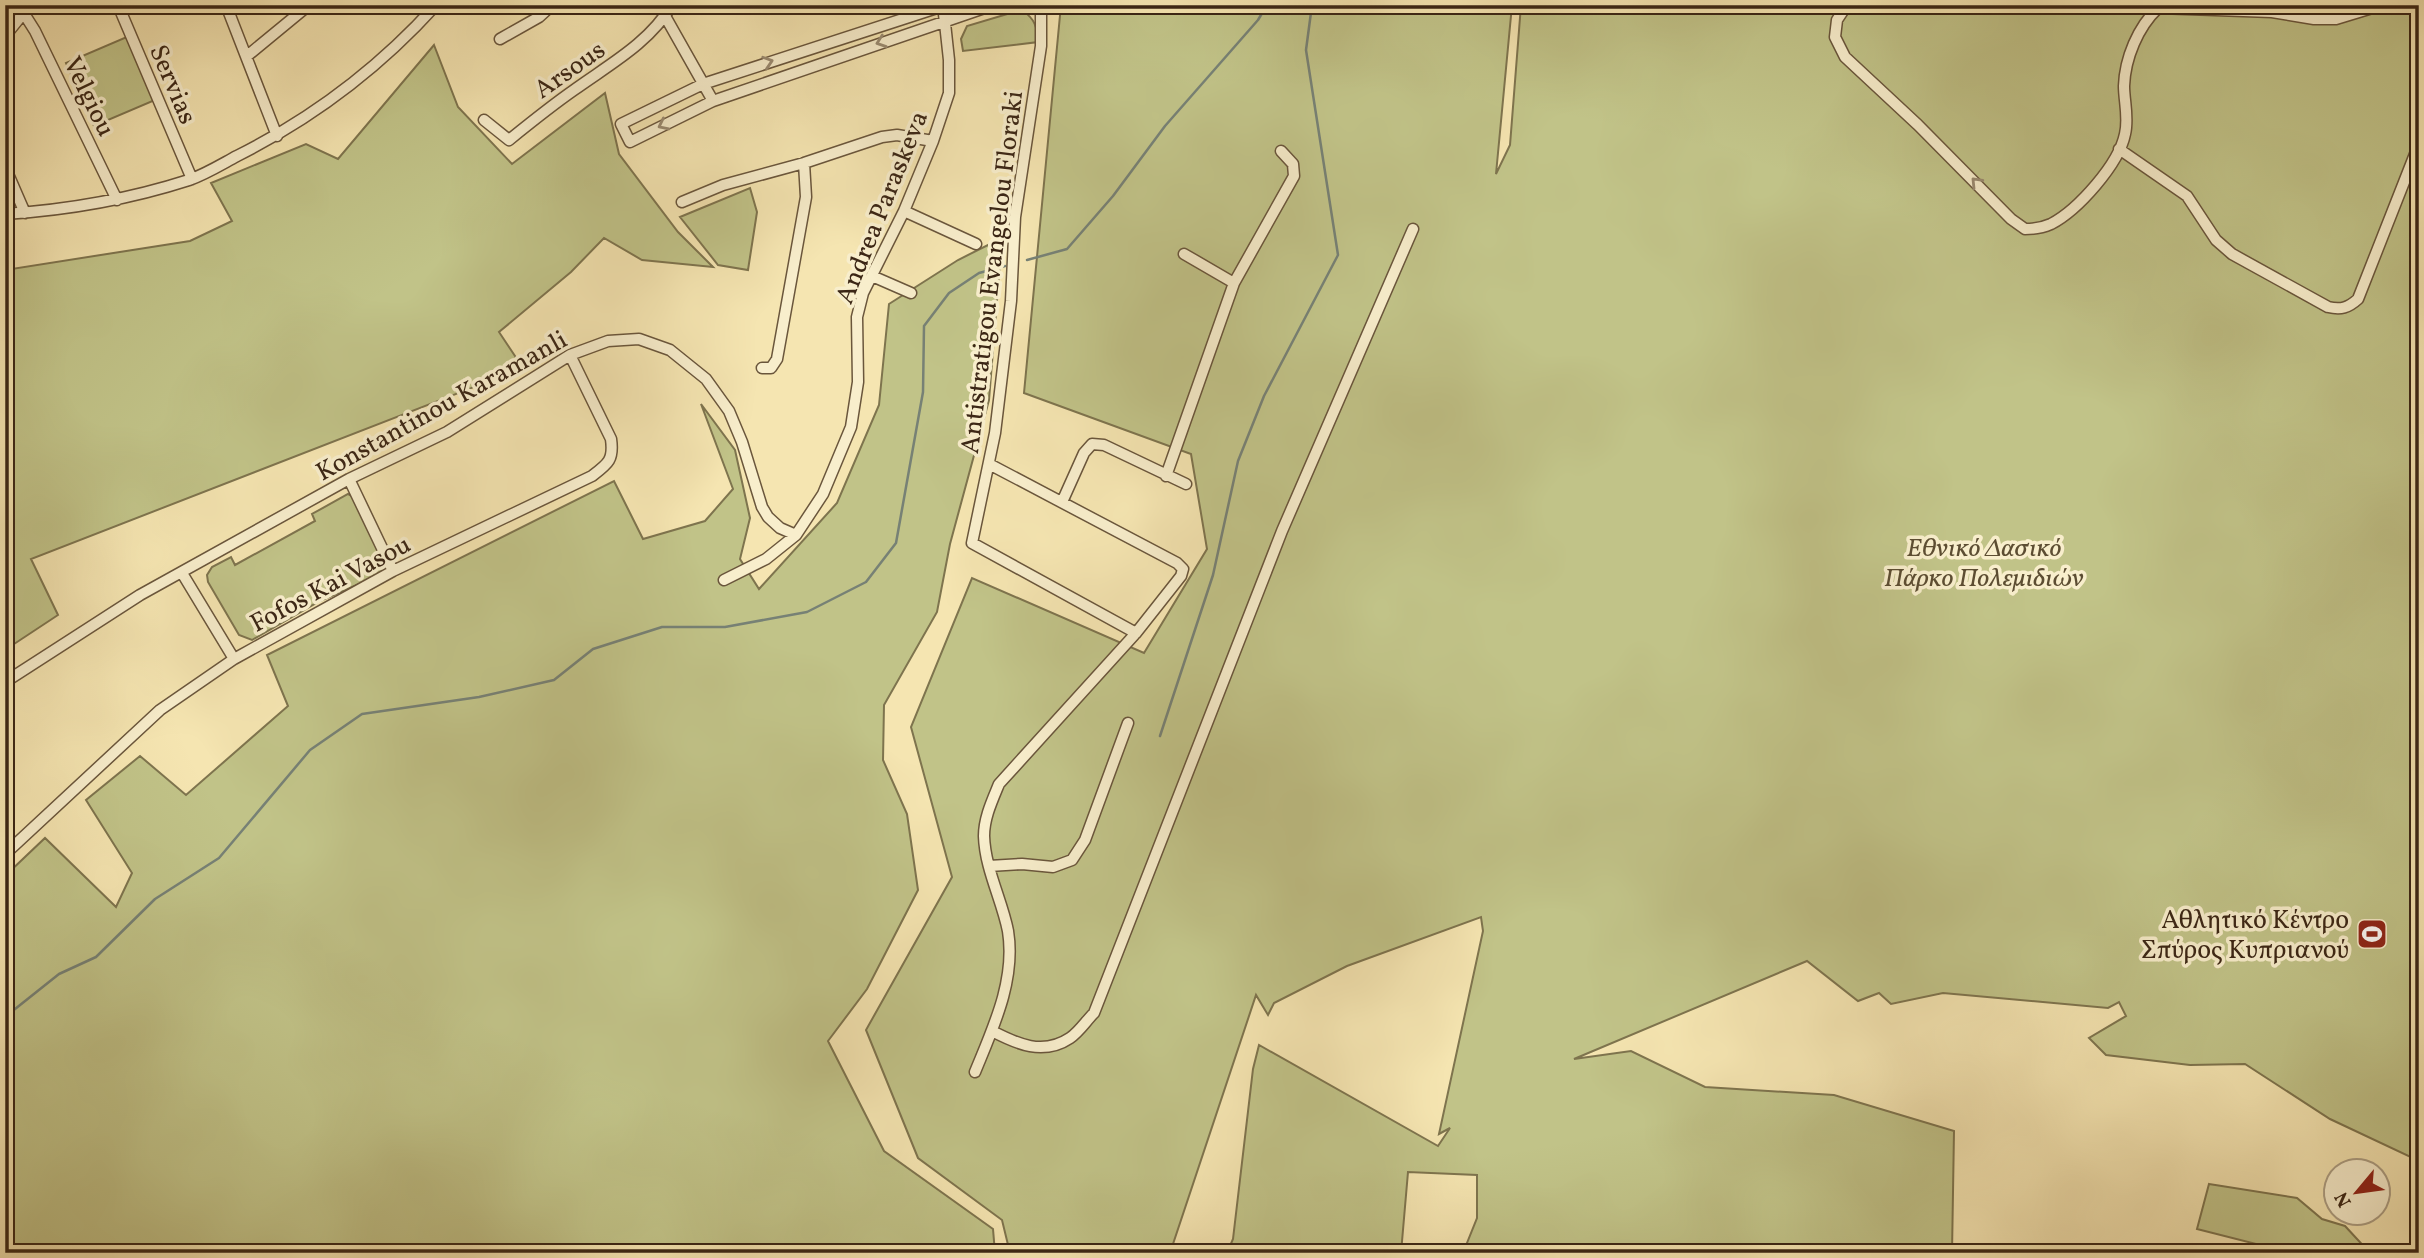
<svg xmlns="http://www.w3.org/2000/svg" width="2424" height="1258" font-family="Vollkorn,serif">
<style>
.green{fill:#c1c388;stroke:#7e744e;stroke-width:2}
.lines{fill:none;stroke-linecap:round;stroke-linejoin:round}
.stream{stroke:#778175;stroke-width:2.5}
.minor-casing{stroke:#6a563c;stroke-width:13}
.minor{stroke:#f8eecc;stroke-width:10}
.oneway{stroke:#9a8a70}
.labels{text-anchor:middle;stroke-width:7;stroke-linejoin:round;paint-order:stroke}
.street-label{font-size:26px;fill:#3b2615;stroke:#f8eecc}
.park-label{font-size:26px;font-style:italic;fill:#5c4d32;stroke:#f8eecc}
.poi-label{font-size:26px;fill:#3b2615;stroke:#f8eecc;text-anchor:end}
</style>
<rect width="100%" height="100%" fill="#f5e5b1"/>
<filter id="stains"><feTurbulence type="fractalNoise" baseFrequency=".00286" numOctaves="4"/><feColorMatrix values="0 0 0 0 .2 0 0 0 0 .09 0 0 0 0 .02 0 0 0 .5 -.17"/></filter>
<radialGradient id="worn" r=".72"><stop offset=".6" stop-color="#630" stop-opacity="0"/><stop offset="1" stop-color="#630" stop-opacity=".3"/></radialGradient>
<path class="green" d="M1061,5H1512L1496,174L1510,145L1521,5H2419V1161L2330,1119L2245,1064L2190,1065L2106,1055L2089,1038L2126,1016L2119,1002L2108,1008L1943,993L1891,1004L1879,993L1858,1001L1807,961L1574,1059L1631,1051L1705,1087L1834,1095L1954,1131L1952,1253H1463L1477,1218V1175L1408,1172L1401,1253H1227L1233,1239L1253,1069L1259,1045L1438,1146L1450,1128L1439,1134L1483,931L1481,917L1347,966L1274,1003L1268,1015L1256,995L1170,1253H1010L1002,1220L918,1158L866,1030L952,877L911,727L972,578L1144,653L1207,549L1191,454L1024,393Z
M1023,11C1035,19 1037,27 1038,42L963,51L961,39L967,26L1014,12Z
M129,36L155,100L94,126L66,63Z
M434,45L458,107L512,164L605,93L619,154L678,232L713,267L642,260L604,238L571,272L499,332L523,368L31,559L58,615L5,650V270L190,241L232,221L211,183L306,144L338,159Z
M750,188L757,212L748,270L718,265L680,217Z
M1002,238L989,400L950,544L937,612L884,705L883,760L907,814L918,890L867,989L828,1041L884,1151L993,1229L995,1253H5V876L45,838L116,907L132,873L86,800L140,756L186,795L288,706L267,655L614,481L643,539L705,521L733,489L701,404L735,450L750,518L740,559L759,589L837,503L879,405L889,304L958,260Z
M348,494L356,498L387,565L380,575L320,601L252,640L239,635L208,582L207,575L212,567L231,557L235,565L315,521L312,514Z
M2209,1184L2297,1198L2322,1219L2345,1226L2370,1253H2277L2276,1249L2197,1229Z"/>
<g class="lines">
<path class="stream" d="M1027,260L1067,249L1113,196L1165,126L1258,20L1267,5
M1160,736L1213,575L1238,461L1264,396L1338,255L1306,50L1312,5
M5,1017L59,974L96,957L155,899L219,858L310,750L362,714L479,697L554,680L593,649L662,627H725L807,612L866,582L896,543L923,392L924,326L949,293L979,273L1005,266"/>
<g class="minor-casing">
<path id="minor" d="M118,5L192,179
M226,5L277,136
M946,5L703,84L621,124L630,142L713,101L993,5
M1041,5V46L1015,217L1011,301L995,433L972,543L1136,633
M1847,5L1837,20L1835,37L1845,57L1918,125L2011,219L2025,229C2034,229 2042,228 2051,224C2078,210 2119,164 2125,134C2129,118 2124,101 2124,86C2125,58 2138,27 2158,8
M2146,5L2158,8L2272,12L2314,19H2336L2382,5
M23,12L35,31L117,200
M665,16L713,101
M5,36L30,5
M500,39L539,17L552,5
M247,56L309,5
M484,120L509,140C530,123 551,106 574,90C610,64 648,44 672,5
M2119,149L2187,196L2216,240L2232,254L2328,307C2341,310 2348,308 2358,299L2419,144
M5,167L25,213
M682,202L723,185L804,163L882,137L897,135L933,141
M904,211L976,244
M5,214C67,210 130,199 189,180C206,174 222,164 237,156C313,118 379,68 436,5
M1184,254L1234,283
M872,276L911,293
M762,368H771L777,359L806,197L804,163
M1166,476L1234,283L1294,176L1293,164L1281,151
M349,479L393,571
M1062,502L1084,453L1092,444L1104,445L1186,484
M182,573L234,659
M724,580L766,559L796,535L823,494L851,427L858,382L857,317L863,293L904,211L933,141L949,93V60L944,14
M5,682L140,595L349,479L447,432L570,355L608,341L639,339L670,350L706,379L729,411L742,442L762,507L768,517L780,528L796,535
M5,854L160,710L234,659L393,571L592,476C608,464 614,460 611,439L570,355
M989,866L1022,864L1053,867L1072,860L1085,840L1128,723
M992,1031C1017,1044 1043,1056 1070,1038C1079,1032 1086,1021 1094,1013L1282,531L1413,229
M975,1072C993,1028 1016,980 1008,931C1002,900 985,869 984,836C984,818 992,801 999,784L1136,633L1181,576L1183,569L1177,563L989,464"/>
</g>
<use href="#minor" class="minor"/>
</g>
<defs><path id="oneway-chevron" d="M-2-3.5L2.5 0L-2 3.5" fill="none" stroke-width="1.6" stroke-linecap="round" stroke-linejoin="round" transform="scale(1.75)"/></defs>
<g class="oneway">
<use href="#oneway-chevron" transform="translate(881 42) rotate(161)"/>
<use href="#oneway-chevron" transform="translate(768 62) rotate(-18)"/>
<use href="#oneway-chevron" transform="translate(663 125) rotate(154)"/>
<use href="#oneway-chevron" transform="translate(1976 182) rotate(-134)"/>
</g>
<defs>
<g id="stadium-square" transform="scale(1.575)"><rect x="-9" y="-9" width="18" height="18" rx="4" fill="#8f2418" stroke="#f8eecc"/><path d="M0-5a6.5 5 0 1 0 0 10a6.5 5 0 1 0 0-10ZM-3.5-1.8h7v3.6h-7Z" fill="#fff"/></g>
</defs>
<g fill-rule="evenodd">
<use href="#stadium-square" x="2372" y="934"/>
</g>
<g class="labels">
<g class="street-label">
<text transform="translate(569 69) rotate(-35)" y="9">Arsous</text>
<text transform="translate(174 84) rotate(67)" y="9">Servias</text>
<text transform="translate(90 96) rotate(64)" y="9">Velgiou</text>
<text transform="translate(881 207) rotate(-68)" y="9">Andrea Paraskeva</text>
<text transform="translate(991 272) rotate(-83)" y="9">Antistratigou Evangelou Floraki</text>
<text transform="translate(441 405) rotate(-29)" y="9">Konstantinou Karamanli</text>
<text transform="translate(330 583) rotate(-28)" y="9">Fofos Kai Vasou</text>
</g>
<g class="park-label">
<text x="1984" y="556">Εθνικό Δασικό<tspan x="1984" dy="30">Πάρκο Πολεμιδιών</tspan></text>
</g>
<g class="poi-label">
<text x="2349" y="928">Αθλητικό Κέντρο<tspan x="2349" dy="30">Σπύρος Κυπριανού</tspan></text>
</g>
</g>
<rect width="2424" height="1258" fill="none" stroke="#f5e5b1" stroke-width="28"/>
<rect x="7" y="7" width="2410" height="1244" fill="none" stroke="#3b2615" stroke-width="3.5"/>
<rect x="14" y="14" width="2396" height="1230" fill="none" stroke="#3b2615" stroke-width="2"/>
<g transform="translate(2357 1192) rotate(241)"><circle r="33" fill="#f8eecc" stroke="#ac9e83" stroke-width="2"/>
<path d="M0-5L12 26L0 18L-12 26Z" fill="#8f2418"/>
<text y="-10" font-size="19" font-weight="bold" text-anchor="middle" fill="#3b2615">N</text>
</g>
<rect width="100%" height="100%" filter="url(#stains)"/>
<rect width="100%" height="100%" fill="url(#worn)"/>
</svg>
